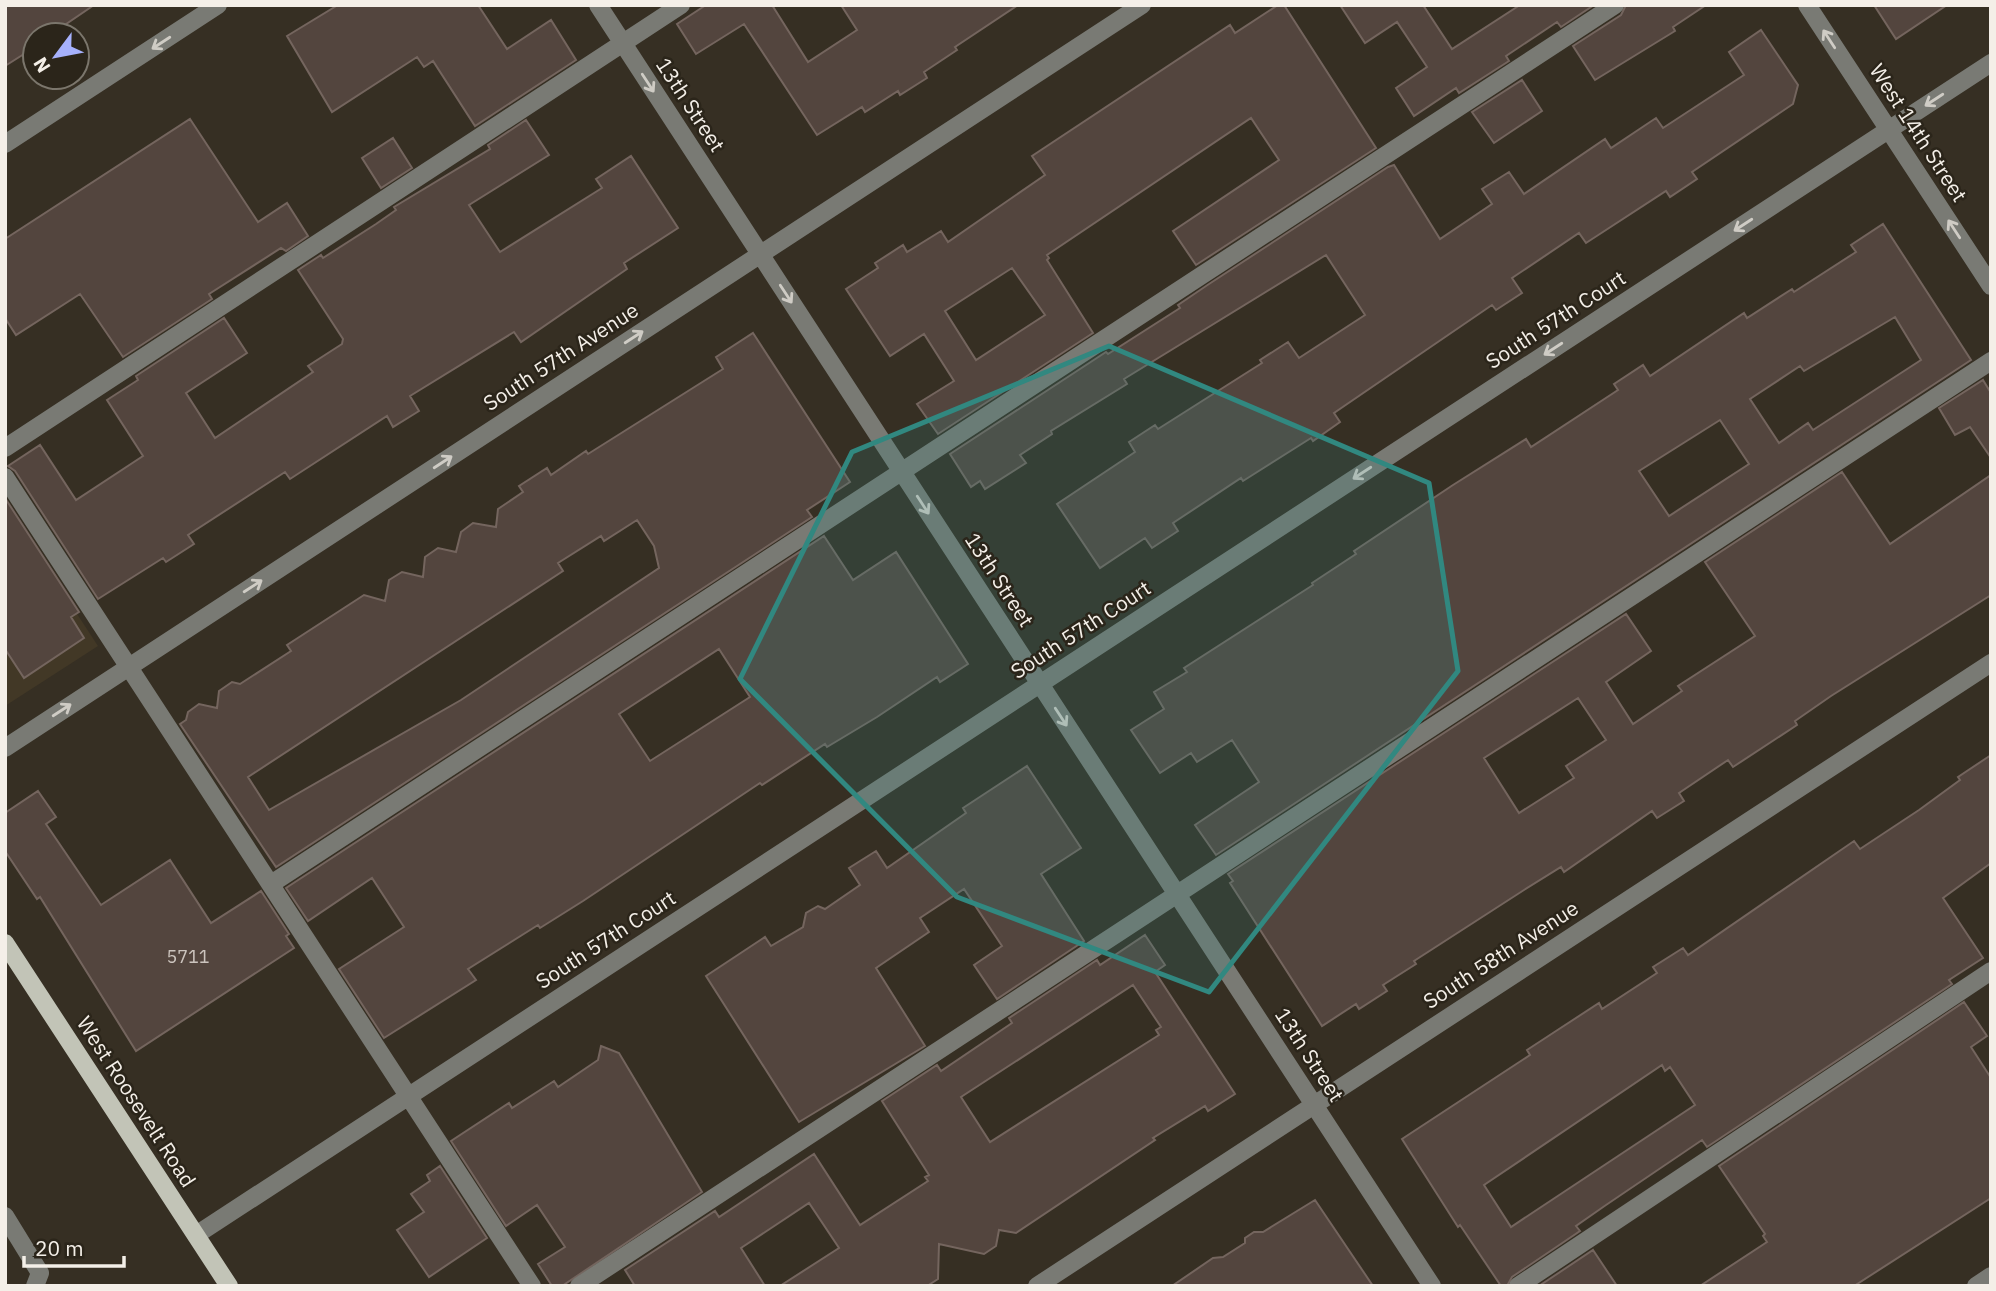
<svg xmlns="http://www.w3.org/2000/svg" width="1996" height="1291" font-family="'IBM Plex Sans',sans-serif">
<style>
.built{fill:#423826}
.building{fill:#53453e;stroke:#74655e;stroke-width:2;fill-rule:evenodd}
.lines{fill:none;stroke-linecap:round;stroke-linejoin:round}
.minor{stroke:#797a74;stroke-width:18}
.major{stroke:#c2c4b7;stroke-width:18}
.oneway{stroke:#cfccc5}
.marked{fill:#318880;fill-opacity:0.2;stroke:#318880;stroke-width:5;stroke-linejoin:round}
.labels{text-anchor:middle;stroke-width:5;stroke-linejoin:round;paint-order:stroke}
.number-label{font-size:18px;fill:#ccc4be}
.street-label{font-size:21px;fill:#f4efe8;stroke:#2b251a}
</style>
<rect width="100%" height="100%" fill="#362f23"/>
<path class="built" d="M5,504L98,646L5,706Z"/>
<path class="building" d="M5,5H94L50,35H35V47L5,66Z
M338,5H478L507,49L551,20L576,60L475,126L433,61L424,67L417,57L332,112L287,36Z
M706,5H772L808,62L857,30L841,5H1018L955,47L957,50L924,72L927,78L900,95L898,91L865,112L862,107L817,135L744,24L696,54L677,24Z
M1278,5H1284L1376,148L1196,265L1173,231L1279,160L1251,118L1047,255L1049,258L1047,260L1093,333L938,434L917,404L954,381L924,334L890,356L846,289L878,268L875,263L903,245L907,252L941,231L948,242L1045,175L1032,156L1230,25L1235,33ZM1012,268L1045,315L976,360L945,311Z
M1340,5H1423L1452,49L1520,5H1594L1561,27L1557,22L1506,56L1509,61L1459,93L1456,88L1414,116L1396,88L1427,67L1397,22L1365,43Z
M1626,5H1706L1673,27L1675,31L1595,80L1573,46L1621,15Z
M1874,5H1947L1896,39Z
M1761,30L1798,85L1793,104L1692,172L1697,179L1670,197L1666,191L1586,243L1579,233L1512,278L1522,293L1496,310L1492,305L1334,413L1340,422L1313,441L1311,438L1243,481L1241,478L1173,523L1178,531L1152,548L1145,538L1100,568L1057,504L1135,452L1129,442L1155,425L1158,429L1262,363L1260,360L1288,342L1299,358L1365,315L1326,255L1124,379L1127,384L1051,431L1052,434L1020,455L1026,463L985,489L980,481L971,487L950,454L1106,352L1108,354L1180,308L1178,305L1209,284L1388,167L1394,165L1440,239L1492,204L1482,189L1509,172L1524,194L1605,139L1611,148L1656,118L1663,128L1744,75L1729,52Z
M1522,80L1542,111L1494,143L1472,112Z
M190,119L258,222L287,203L308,236L286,251L281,248L209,294L212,299L123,357L80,294L16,335L5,318V239Z
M526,120L549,155L469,205L500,252L602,188L596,179L631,156L678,228L624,263L627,269L521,342L514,332L410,396L419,411L393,427L387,416L290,479L285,472L188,535L194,544L166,562L163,558L98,599L15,471L8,466L40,445L76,500L143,456L107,400L138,380L136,376L224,318L247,353L186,393L215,438L313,372L308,366L342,344L343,339L298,270L321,255L323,258L376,224L396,210L394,207L490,149L488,145Z
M393,138L412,168L381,188L362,158Z
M1883,224L1971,360L1216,855L1195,825L1259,782L1232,740L1197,762L1191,753L1160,773L1131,730L1164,709L1154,692L1187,672L1184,668L1313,585L1312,583L1356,554L1354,551L1453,485L1526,439L1531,447L1618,390L1614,384L1643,365L1650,376L1744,313L1747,318L1792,289L1794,292L1856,252L1851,245ZM1895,317L1921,360L1813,430L1808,423L1779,443L1750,399L1800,366L1804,371ZM1720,420L1749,464L1669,516L1639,471Z
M753,333L850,482L807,510L812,517L276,867L180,724L186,720L188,712L199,704L217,708L219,691L232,682L240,684L291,651L287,645L364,595L385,601L389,580L402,572L423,577L425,557L438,548L456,552L461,532L473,523L496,527L498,509L523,492L519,486L547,468L551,475L586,451L588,454L723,369L716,357ZM637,520L654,546L659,568L461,700L269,810L248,777L563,571L558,563L601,536L604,541Z
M1983,380L1991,393V458L1970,427L1955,435L1939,408Z
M1842,472L1890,544L1991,475V595L1831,696L1795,721L1797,725L1733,767L1728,760L1679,793L1684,801L1657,818L1652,811L1564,872L1561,867L1524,890L1414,961L1416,964L1383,985L1387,991L1359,1009L1356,1004L1322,1026L1230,883L1233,881L1228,874L1626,614L1651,651L1606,682L1633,724L1682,691L1678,686L1755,636L1705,562ZM1578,698L1606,740L1566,766L1574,778L1519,813L1484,758Z
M5,498L79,612L71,617L84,638L24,678L5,649Z
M824,536L853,580L896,552L968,664L940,682L937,677L877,717L827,747L825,744L762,785L760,783L583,901L540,928L538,925L468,969L476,980L384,1038L339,969L404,927L372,878L308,921L286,888ZM719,649L750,697L650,761L619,714Z
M1991,755V863L1943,898L1983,958L1949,980L1952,984L1707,1147L1702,1140L1606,1205L1576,1226L1580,1231L1512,1277L1507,1286H1501L1460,1225L1458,1227L1402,1139L1530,1055L1527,1050L1556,1031L1599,1003L1602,1009L1657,973L1653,967L1683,948L1688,955L1854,841L1860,849L1919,810L1960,780L1958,777ZM1662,1065L1665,1071L1670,1067L1695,1105L1511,1227L1484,1185Z
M1027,766L1081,848L1041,874L1084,941L997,999L974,965L1002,946L964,889L920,918L929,932L876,968L925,1046L799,1122L706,976L765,937L771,946L803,927L806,913L818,906L825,909L860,885L849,868L876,851L887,868L966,813L963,808Z
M38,791L56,817L46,824L101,905L170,860L211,923L261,891L289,934L286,936L294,948L136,1051L40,897L37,899L5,851V813Z
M1145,935L1165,965L1155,972L1235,1094L1208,1111L1205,1106L1153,1138L1155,1140L1016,1233L999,1230L996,1246L984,1254L939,1244L938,1279L927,1286H780L839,1248L809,1203L741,1248L765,1286H635L625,1270L715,1211L719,1217L814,1154L860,1225L928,1181L925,1177L929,1175L882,1101L937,1065L941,1071L1012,1023L1009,1018L1097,960L1100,965ZM1133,985L1161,1027L1156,1030L1159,1035L990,1142L961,1097Z
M1964,1002L1987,1036L1971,1047L1991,1078V1198L1854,1286H1700L1767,1242L1763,1236L1765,1234L1719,1166Z
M601,1046L619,1053L702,1192L562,1286H552L538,1264L565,1247L537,1205L506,1226L451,1141L509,1103L512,1108L554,1081L558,1087L598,1060Z
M440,1166L487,1238L429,1277L397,1230L424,1212L411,1194L430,1181L427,1175Z
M1315,1200L1373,1286H1172L1213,1258L1223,1257L1245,1243V1238L1254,1232H1263Z
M1593,1250L1617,1286H1539Z"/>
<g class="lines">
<path class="minor" d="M598,5L1432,1286
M1807,5L1991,286
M5,144L218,5
M5,448L681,5
M5,477L532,1286
M5,748L1142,5
M271,884L1615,5
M5,1216L40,1273L35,1286
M196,1235L1991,63
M579,1286L1991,361
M1037,1286L1991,663
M1518,1286L1991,971
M1976,1286L1991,1276"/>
<path class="major" d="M5,943L229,1286"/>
</g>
<defs><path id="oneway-shaft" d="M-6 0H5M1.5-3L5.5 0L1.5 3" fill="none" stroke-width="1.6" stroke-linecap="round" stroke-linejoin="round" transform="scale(1.75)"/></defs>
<g class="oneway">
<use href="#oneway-shaft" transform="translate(1829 39) rotate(-123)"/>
<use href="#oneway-shaft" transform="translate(161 43) rotate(147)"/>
<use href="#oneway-shaft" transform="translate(648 83) rotate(57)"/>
<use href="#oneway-shaft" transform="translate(1934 100) rotate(147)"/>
<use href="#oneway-shaft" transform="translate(1743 225) rotate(147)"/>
<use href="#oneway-shaft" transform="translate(1954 229) rotate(-123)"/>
<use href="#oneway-shaft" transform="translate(786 294) rotate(57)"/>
<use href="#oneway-shaft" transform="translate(634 337) rotate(-33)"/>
<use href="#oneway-shaft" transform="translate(1553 349) rotate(147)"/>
<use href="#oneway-shaft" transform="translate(443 462) rotate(-33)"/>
<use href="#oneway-shaft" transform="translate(1362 473) rotate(147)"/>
<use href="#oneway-shaft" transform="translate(923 505) rotate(57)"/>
<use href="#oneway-shaft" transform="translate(253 586) rotate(-33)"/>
<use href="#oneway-shaft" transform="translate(62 710) rotate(-33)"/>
<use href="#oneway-shaft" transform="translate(1061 717) rotate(57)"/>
</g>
<path class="marked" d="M1109,346L1429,483L1458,671L1209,992L957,897L740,679L852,452Z"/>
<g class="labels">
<g class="number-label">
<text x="188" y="963">5711</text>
</g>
<g class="street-label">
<text transform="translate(690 105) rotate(57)" y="7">13th Street</text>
<text transform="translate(1918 133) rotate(57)" y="7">West 14th Street</text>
<text transform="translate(1556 320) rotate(-33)" y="7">South 57th Court</text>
<text transform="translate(561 357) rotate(-33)" y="7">South 57th Avenue</text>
<text transform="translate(999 580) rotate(57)" y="7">13th Street</text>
<text transform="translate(1081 630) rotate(-33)" y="7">South 57th Court</text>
<text transform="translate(606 940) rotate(-33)" y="7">South 57th Court</text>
<text transform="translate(1501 955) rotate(-33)" y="7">South 58th Avenue</text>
<text transform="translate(1309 1055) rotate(57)" y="7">13th Street</text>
<text transform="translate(136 1102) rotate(57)" y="7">West Roosevelt Road</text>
</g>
</g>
<rect width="1996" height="1291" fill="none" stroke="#f4efe8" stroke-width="14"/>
<g transform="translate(56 56) rotate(238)"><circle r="33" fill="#2b251a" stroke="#7b766c" stroke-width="2"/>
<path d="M0-5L12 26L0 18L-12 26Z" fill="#a6b1fc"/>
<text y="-10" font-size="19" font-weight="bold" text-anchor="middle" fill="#f4efe8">N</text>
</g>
<path d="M24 1256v10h100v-10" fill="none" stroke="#f4efe8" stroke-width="3.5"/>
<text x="35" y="1256" font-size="21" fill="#f4efe8" stroke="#2b251a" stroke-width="5" paint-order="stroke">20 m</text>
</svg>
